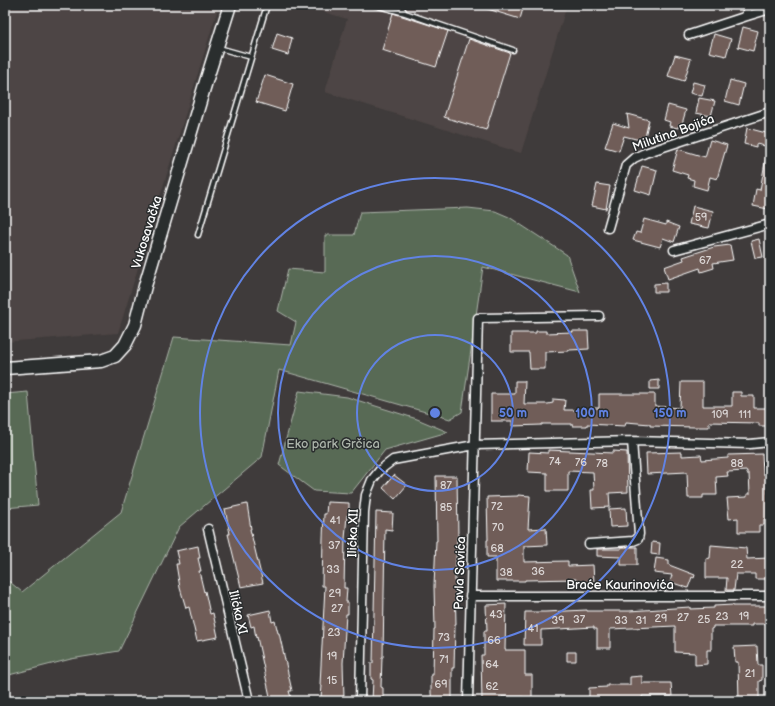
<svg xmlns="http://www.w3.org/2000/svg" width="775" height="706" font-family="'Balsamiq Sans',sans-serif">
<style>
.built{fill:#4d4544}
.green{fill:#586a55;stroke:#acb4aa}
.building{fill:#6f5d58;stroke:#fff}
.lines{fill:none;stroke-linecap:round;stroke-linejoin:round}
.lane-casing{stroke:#fff;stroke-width:7}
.street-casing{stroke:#fff;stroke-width:11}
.secondary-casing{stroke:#fff;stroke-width:15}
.lane{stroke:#2a2d2e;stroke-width:4}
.street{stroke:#2a2d2e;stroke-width:8}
.secondary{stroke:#2a2d2e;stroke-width:12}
.ring{fill:none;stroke:#6183e4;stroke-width:2}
.labels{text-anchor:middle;stroke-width:3;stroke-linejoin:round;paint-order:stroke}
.number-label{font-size:11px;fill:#dbd6d5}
.street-label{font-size:13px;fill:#fff;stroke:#2a2d2e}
.park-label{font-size:13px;fill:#acb4aa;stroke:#2a2d2e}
.centre{fill:#6183e4;stroke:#2a2d2e;stroke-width:2}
.ring-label{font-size:12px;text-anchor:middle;font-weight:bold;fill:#6183e4;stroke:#2a2d2e;stroke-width:3;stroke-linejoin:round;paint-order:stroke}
</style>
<rect width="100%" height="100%" fill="#3f3b3b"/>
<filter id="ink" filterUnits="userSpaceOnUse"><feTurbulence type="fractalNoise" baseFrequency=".025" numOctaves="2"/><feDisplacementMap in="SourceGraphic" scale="8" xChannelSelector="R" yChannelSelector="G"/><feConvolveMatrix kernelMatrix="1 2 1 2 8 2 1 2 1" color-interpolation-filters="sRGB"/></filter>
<g filter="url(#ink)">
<path class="built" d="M5,5H219L118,333L5,342Z
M301,5H567L521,153L325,92L347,19Z"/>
<path class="green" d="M468,208L495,211L509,217L567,255L580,292L483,267L462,412L450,419L279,370L262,457L179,527L119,651L71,659L5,676V578L22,592L121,512L174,337L291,345L296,322L278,311L288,269L325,272V235H354L360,212Z
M299,391L347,397L417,419L448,432L385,450L351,493L314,491L279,465Z
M28,392L38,505L5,508V394Z"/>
<path class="building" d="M482,5H524L520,19L481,7Z
M393,13L448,31L436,67L382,50Z
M743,27L758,31L753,51L738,47Z
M277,33L292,38L288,55L272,50Z
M714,34L731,39L726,56L709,52Z
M469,39L510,53L486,130L444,117Z
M675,55L691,59L684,81L668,76Z
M265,75L293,84L285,111L256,102Z
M730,80L744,84L739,105L725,101Z
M693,82L705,85L702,96L690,93Z
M699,98L715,101L711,116L696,113Z
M668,105L686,110L682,124H679L678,128L669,126L670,122L664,120Z
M627,114L649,120L644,141L624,136L619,151L605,147L613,123L629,128Z
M747,128L770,134V147L756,144V147L744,144Z
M710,140L727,145L717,179L710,177L707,190L693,186L694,180L687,178L688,175L672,170L678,149L705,157Z
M766,157L770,158V200L768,209L753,206L756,189L760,190Z
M642,166L657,170L651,195L635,190Z
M597,184L610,186L606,209L592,206Z
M693,206L713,211L709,228L689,224Z
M644,219L666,225V222L679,227L674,242L663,238L660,247L633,240L636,232L640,233Z
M759,239L763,257L755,258L751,241Z
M730,245L733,260L713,263L714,268L701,272L700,268L668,279L664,267L684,260L683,257L689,255L714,247Z
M666,283V292H654V284Z
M536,331H546V333L573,332L572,331H588L589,349L569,350V351L545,352V369H530L529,352H511V333H536Z
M659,380V389H650V381Z
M515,381H525L524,404H548L553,403V399L565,400L564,410H590V408H599V394H655V406L680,408L681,382H703V406H732V392H741V396H754V408H770V426H759V423L709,422V427H695L650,426V424L626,422L625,426L587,424V426H572V424H542V425L512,426V421H491V394H515Z
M548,450L613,453V451L627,452L628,492L609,493L610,507L592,508L591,490H594L593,472L568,471V491H547V473L528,472L529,452L548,453Z
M682,452V456L701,455L702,460L728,458V455L762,454L763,474H767L768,494H770V520L764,519V525H759V532H738V518L729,519L727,498L747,497V494H750L749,474H747V471L727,472L728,476L716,477L717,495H703V498H688L687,472L647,474L646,453Z
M394,475L407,485L395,499L383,488Z
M436,476H457L458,537H457L455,580L456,625H455L454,668H452V701H432L431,693V675H433L434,629H435L434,586L436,541H437Z
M518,495L530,496L528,529L546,528L547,545L524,546V562L568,561V566L593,565L594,582L577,583L576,579L525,580V581H496V557H487V540H488L487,497L518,496Z
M327,502L349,503V515H347L345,539L344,588H347L346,602H348V614H346L343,663L344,699L321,697L322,686L320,685L325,586H322L323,538L324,514H326Z
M247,504L251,529H250L263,583L241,587L228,534H230L225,509Z
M626,508L627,526L610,527L609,509Z
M376,512L393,513L392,530L385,529L383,657H382L381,687L383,688V701H372L373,680L371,679V663H373Z
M652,542L660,543L659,555L651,554Z
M711,545L746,548L747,559L770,558V579H755V574H736L734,590H726L727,578H706V559L710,558Z
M198,546L200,558H198L201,571H199L204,592L205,591L210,614L213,613L218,637L197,641L189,607L186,608L180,588L176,564H179L176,551Z
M621,547H637V565H621V557L597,556V549H621Z
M656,558L669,560V565L695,575L694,578L692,577L688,588L670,582L672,575L654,573Z
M506,604L505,650H525V675H532V701H523V697H502V701H482L481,655H484V631H487L486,605Z
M733,605V606H770V624H752V626H713V628L711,629V650H707V664L695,665V653L675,652V626L610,629V648H597V629H594V627L541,630V645H524L525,612H545L587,610V611H629L690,607V609L714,608V606Z
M270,610L272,622L275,621L278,633H279L292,691H289L292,701H271L257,637L256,638L254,626L251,627L248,615Z
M757,646L758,665H762V680L759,681V701H739L738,662H735L734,647Z
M567,652H576V661H567Z
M642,676V683H671L672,696H642L643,701H630V699H589V688L607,687V685H630V677Z"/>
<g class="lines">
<g class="lane-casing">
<path id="lane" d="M375,5L405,13
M400,5L405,13L513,50
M5,14L8,5
M219,48L251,57
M198,235L267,5"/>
</g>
<g class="street-casing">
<path id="street" d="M747,16V5
M689,35L747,16L770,9
M608,228L626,165L634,158L645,153L770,112
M674,250L770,224
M208,529L249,701
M589,544L633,541L638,539L639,534L632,441
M470,596H770
M360,701L364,512L366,495L372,480L380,470L393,460L436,452L475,445L632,441L750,444L770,442
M468,701L478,318L599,316"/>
</g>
<g class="secondary-casing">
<path id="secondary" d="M5,368L101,361L115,356L125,345L135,325L145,286L204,88L230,5"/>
</g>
<use href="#lane" class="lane"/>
<use href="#street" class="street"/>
<use href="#secondary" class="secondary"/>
</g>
</g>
<g class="ring">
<circle cx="435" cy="413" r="78"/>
<circle cx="435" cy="413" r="157"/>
<circle cx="435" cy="413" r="235"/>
</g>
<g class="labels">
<g class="number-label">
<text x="701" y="221">59</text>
<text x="705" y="264">67</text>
<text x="720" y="418">109</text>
<text x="745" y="418">111</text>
<text x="555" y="465">74</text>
<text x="581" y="466">76</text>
<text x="602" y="467">78</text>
<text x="737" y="467">88</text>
<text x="446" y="489">87</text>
<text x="497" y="510">72</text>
<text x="446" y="511">85</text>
<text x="335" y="524">41</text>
<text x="498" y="531">70</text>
<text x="334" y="549">37</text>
<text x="497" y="552">68</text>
<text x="737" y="568">22</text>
<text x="333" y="573">33</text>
<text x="538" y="575">36</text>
<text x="506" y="576">38</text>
<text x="335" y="597">29</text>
<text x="337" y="612">27</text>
<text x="496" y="618">43</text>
<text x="722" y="620">23</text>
<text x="744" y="620">19</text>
<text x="683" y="621">27</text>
<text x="661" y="622">29</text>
<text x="579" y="623">37</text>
<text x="704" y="623">25</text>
<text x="558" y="624">39</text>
<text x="621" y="624">33</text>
<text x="641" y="624">31</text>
<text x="533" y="632">41</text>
<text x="334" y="636">23</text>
<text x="444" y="641">73</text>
<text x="494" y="644">66</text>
<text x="332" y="660">19</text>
<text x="444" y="663">71</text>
<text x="492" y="668">64</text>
<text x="750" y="677">21</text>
<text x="332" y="684">15</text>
<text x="441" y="688">69</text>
<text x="492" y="690">62</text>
</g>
<g class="street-label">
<text transform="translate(673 132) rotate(-20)" y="5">Milutina Bojića</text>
<text transform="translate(146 232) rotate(-73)" y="5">Vukosavačka</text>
<text transform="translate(352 533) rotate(-88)" y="5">Ilićka XII</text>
<text transform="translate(459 573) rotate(-88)" y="5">Pavla Savića</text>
<text x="620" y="589">Braće Kaurinovića</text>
<text transform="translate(239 612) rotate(77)" y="5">Ilićka XI</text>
</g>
<g class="park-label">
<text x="333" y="448">Eko park Grčica</text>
</g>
</g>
<circle cx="435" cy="413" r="6" class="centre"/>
<g class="ring-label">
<text x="513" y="417">50 m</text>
<text x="592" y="417">100 m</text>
<text x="670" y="417">150 m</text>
</g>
<rect width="775" height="706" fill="none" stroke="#2a2d2e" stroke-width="20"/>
<rect x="10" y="10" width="755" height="686" fill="none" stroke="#fff" stroke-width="1.5" filter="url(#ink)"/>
</svg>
